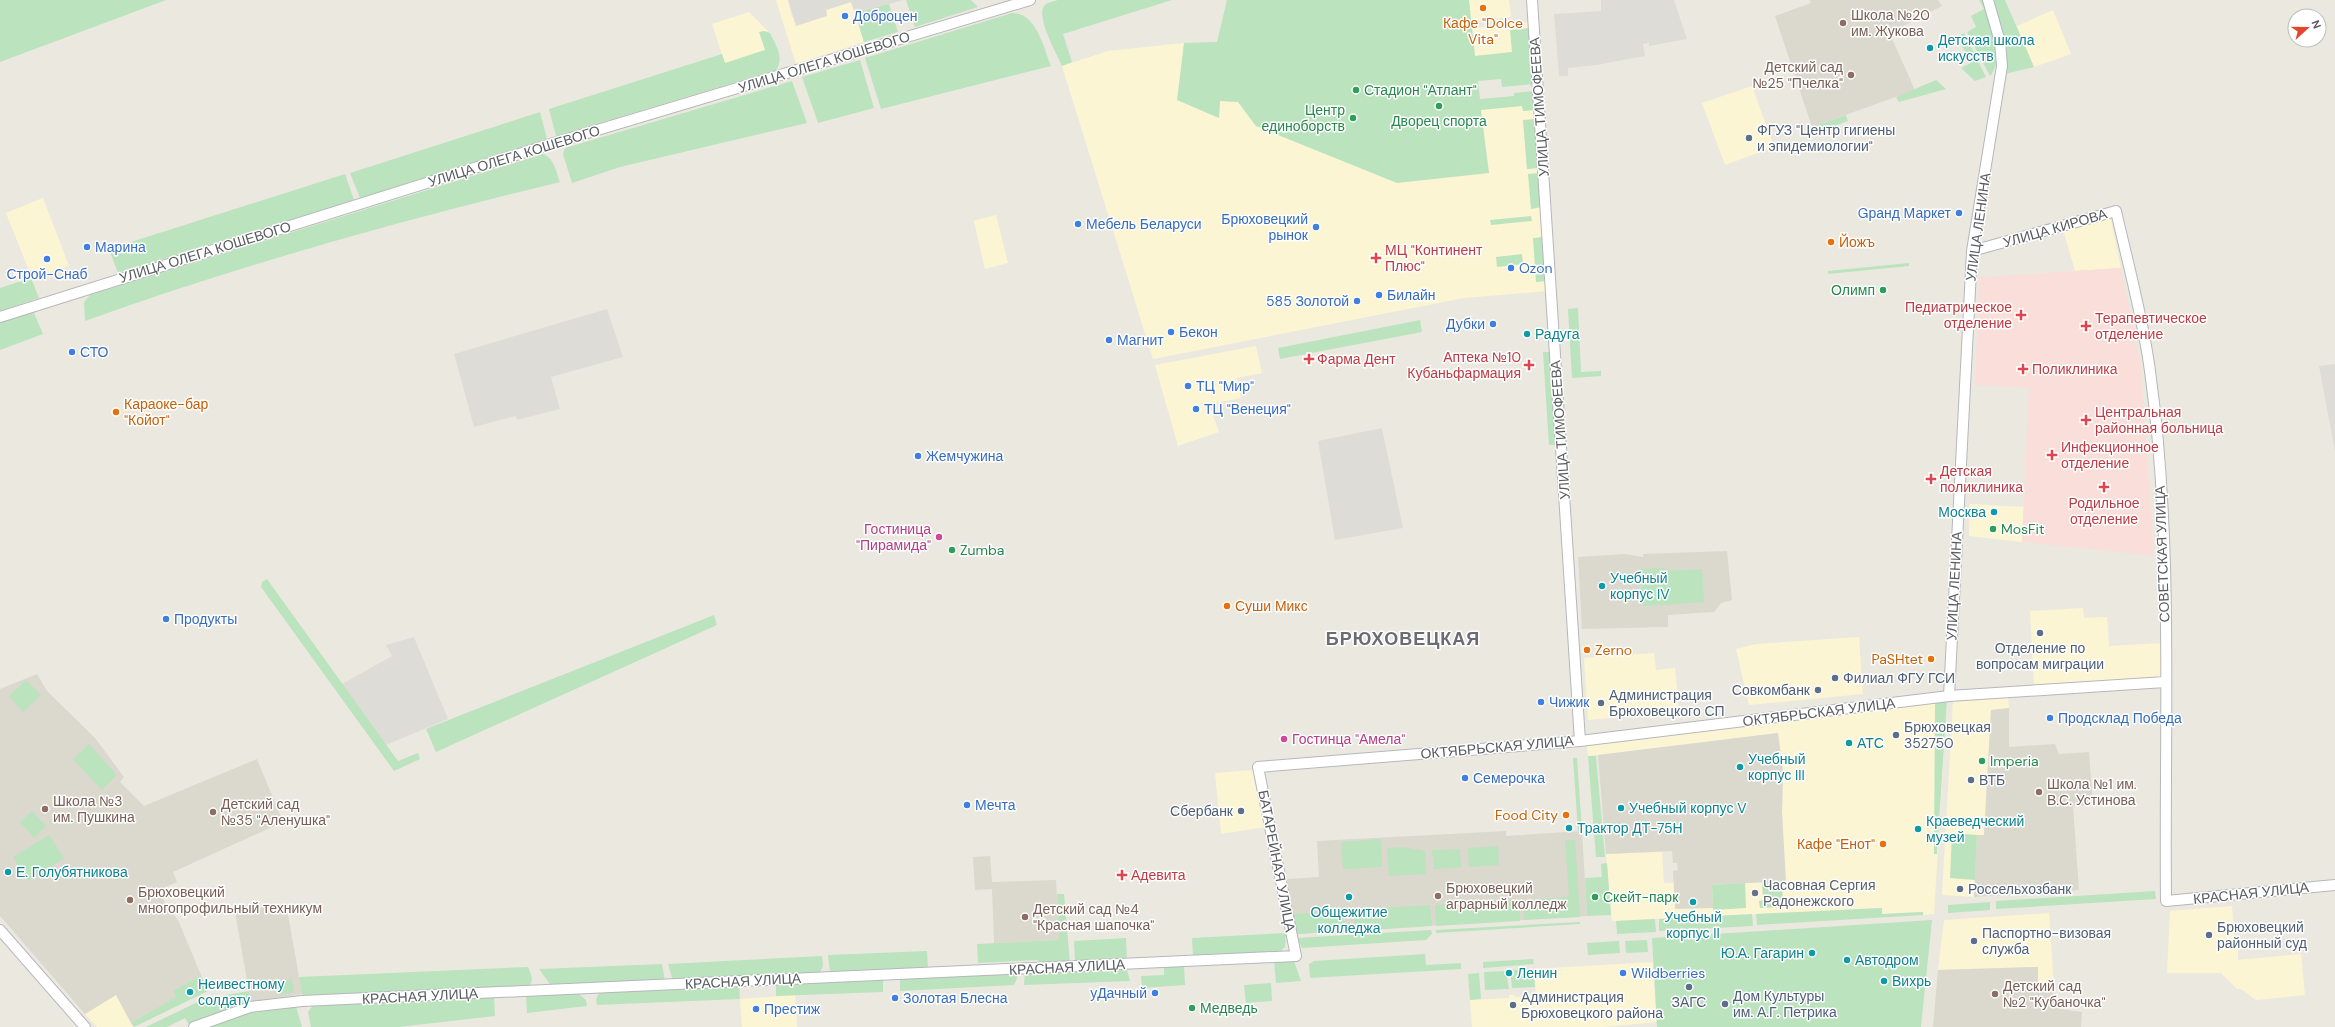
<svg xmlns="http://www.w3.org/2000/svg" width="2335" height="1027" font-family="'DM Sans',sans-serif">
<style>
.commercial{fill:#fcf5d3}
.industrial{fill:#dedcd7}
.education{fill:#dbd8cd}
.medical{fill:#f9ded9}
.green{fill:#bbe3bd}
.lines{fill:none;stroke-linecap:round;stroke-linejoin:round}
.minor-casing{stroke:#b5b7bc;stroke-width:12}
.minor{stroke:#fff;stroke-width:10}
.food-dot{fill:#e8710a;stroke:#fff;stroke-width:1.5}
.shop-dot{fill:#3f7fe0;stroke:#fff;stroke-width:1.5}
.education-dot{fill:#8d6e63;stroke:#fff;stroke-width:1.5}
.culture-dot{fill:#0f9aa8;stroke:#fff;stroke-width:1.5}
.leisure-dot{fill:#2e9e5b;stroke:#fff;stroke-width:1.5}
.service-dot{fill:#5c6f8a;stroke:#fff;stroke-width:1.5}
.health-dot{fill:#e0444e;stroke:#fff;stroke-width:1.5}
.hotel-dot{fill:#d1479c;stroke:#fff;stroke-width:1.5}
.worship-dot{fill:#6b7280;stroke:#fff;stroke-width:1.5}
.labels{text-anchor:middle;stroke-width:3;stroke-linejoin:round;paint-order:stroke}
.education-label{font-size:14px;fill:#785e54;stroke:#fff;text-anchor:start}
.shop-label{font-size:14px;fill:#366cbe;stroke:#fff;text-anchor:start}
.food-label{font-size:14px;fill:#c56008;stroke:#fff;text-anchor:start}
.culture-label{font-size:14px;fill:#0d838f;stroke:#fff;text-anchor:start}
.street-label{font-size:14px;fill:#585b60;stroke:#fff}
.leisure-label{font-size:14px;fill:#27864d;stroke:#fff;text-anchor:start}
.service-label{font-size:14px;fill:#4e5e75;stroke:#fff;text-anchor:start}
.health-label{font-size:14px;fill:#be3a42;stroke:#fff;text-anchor:start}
.hotel-label{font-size:14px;fill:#b23c85;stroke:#fff;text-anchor:end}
.worship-label{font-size:14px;fill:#5b616d;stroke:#fff;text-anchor:start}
.district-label{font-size:18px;font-weight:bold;letter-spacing:1px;fill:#696d72;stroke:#fff}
</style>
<rect width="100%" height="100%" fill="#ebe9df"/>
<path class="commercial" d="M776,0H788L792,17L827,15L826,10L851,2L864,42L796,64Z
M1469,0H1509L1511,17L1471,21Z
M2053,10L2071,54L2034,67L2017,26Z
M749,12L770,33L767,31L765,50L725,64L712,24Z
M1530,22V28L1513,52L1475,56L1472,28Z
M1184,43L1178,100L1219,118L1220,101L1238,102L1256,126L1522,106L1535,110L1536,119L1523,120L1527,169L1539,168L1547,291L1464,298L1153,359L1062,66L1108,51Z
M1752,86L1774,147L1725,165L1702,103Z
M43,198L69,266L32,278L6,213Z
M996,215L1008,263L985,269L974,221Z
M2110,216L2121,268L2075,271L2063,229Z
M1256,346L1262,373L1237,378L1241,398L1209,404L1219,432L1178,446L1155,365Z
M1970,504L2024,507L2022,542L1969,536Z
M2083,608L2084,618L2107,617L2109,646L2162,643V679L2034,686L2030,611Z
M1859,637L1863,694L1749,705L1736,649L1757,644Z
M1654,653L1656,670L1675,668L1679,712L1588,720L1584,658Z
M2008,697L2009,708L1991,710L1984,835H1977L1974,897L1942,895L1953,701Z
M1947,700L1934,914L1923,915V912L1882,914L1881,908L1612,921L1606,854L1662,852L1664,883H1674L1676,909L1712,885L1785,881L1782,812L1783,772L1778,733L1588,756L1587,744Z
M1254,770L1265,827L1221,834L1215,773Z
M2232,906L2234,935L2238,939V960L2301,954L2305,995L2256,1000L2241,989H2237L2221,973H2167L2170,911Z
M2049,913L2054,990L2038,989V967L1938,970L1944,920Z
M1653,962L1657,1022L1601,1027H1472L1470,1000L1509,998V995H1515V997L1536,996L1534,969Z
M116,995L134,1027H97L85,1014Z
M795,995L797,1027H742L740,999Z"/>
<path class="industrial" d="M788,0H904L855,13L851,2L826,10L827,16L796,26Z
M1601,0H1674L1687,39L1649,46V43L1643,44L1645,56L1597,65L1568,68V76H1559L1554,14L1601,11Z
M607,309L623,357L551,377L560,409L517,420L516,416L474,427L454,354Z
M2335,364V451L2319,366Z
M1382,428L1403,528L1335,540L1318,441Z
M414,637L448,719L386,745L342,684L392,656L386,645Z"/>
<path class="education" d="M1810,0H1938L1942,6L1896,30H1888L1915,90L1812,127L1775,16L1811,3Z
M1727,551L1732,600L1721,603L1714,612L1668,615V627L1582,629L1578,557L1625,554L1643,557V554Z
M37,674L47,691L95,738L124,777L120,782L144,806L257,759L283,822L173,872L177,882L159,890L167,907L178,920L201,975L173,991L177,997L131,1023L116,995L85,1014L0,916V689Z
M2009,708V747L2055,744L2059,754L2089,752L2093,805L2073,806L2079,890L1974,897L1977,835H1984L1991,710Z
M1778,733L1783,772L1782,812L1786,881L1712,885L1713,908L1675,909L1673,871L1678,870L1677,863H1673L1672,851L1606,854L1598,755Z
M1506,831V836L1582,831L1587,916L1297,934L1287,879L1319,877L1317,841Z
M990,856L992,882L1056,880L1059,940L994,943L992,889L975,890L973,857Z
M286,903L302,994L251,1003L235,912Z
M2038,967V988L2054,990L2053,998L2061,999L2060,1009L2082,1012L2081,1027H1933L1938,970Z"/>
<path class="medical" d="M2121,268L2141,367L2154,556L2022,542L2029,388L1975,385L1979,277Z"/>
<path class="green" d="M0,0H166L0,62Z
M906,0H971L978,7L915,27Z
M1058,0H1172L1063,34L1072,62L1062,66C1057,54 1033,13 1046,4C1049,2 1055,1 1058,0Z
M1227,0H1469L1475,56L1512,52L1510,30L1530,28L1534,84L1502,87L1501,79L1478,81L1480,99L1514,96V93L1534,91L1535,110L1523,111L1522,106L1481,110L1489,173L1397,183L1256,126L1238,102L1220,101L1219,118L1177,100L1184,43L1217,42Z
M1979,0H1985C1992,19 2005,59 1990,76L1967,32L1976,27L1971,16L1984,9Z
M1991,0H2005L2034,67L2005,74Z
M889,4L898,32L864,42L855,13Z
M1012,13C1037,13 1043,47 1051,66L881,109L865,58Z
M764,31L770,33C775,44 785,58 776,70L556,136L549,109L722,54L725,63L765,50L759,32Z
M1964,33L1986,77L1975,81L1961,68L1971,63L1957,37Z
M860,60L874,108L818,123L802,77Z
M1936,80L1946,89L1899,102L1896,97Z
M792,81L807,123L620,167L572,183L563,154L565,148Z
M540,112L547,139L360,198L350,173Z
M1846,115L1848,121L1814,133L1812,127Z
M1536,119L1539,168L1527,169L1523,120Z
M543,154C555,159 556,172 560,182C400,221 240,265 85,321L84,302L90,295Z
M1539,173L1542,207L1531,209L1528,174Z
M345,174L354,200L118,273L109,249Z
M1531,216L1532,221L1491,225L1490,220Z
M1544,237L1547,281L1536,282L1533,238Z
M1522,254L1523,264L1497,267L1496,257Z
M1909,263V266L1828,274V271Z
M31,278L39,298L0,311V288Z
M1578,308L1581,372L1601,371V376L1572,378L1568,309Z
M33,311L43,334L0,350V321Z
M1420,320L1422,332L1280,359L1278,348Z
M1543,352H1552L1558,445H1549Z
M1665,568L1666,571L1702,569L1704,602L1643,606L1641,569Z
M267,579L398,761L418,753L420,759L394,771L261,587L262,582Z
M714,615L717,625L436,752L426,729Z
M26,680L41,695L23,712L9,696Z
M1947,700L1937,854H1934L1935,702Z
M89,744L117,775L102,790L73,759Z
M1588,756H1596L1605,857H1596Z
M1573,758H1577L1582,831H1578Z
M32,811L46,826L34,838L20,822Z
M1952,833L1977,835L1975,880L1950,878Z
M49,835L64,858L28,881L13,857Z
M1381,839L1382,867L1343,869L1341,842Z
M1565,840H1575L1580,917L1524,920L1523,900L1569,897Z
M1498,846L1499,865L1469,867L1468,848Z
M1402,847L1425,851L1426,874L1389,876L1387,848Z
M1460,849L1461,867L1434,869L1432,850Z
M1607,863L1611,915L1587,916L1585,878L1602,877L1601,864Z
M1782,881L1783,907L1760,908L1759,901L1763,900L1762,882Z
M1745,883L1746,908L1713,910L1712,885Z
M2155,891L2156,899L1996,909V901Z
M1057,894H1064L1070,964L1040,965L1038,960L978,963L977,944L1059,940Z
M1519,900L1520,921L1436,926L1435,905Z
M1990,902V910L1948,913V905Z
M1430,905L1432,926L1355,931L1354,910Z
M1882,908V914L1923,912V915L1757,925L1756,914Z
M1342,911L1344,931L1297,934L1293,914Z
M1752,914L1753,926L1659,931V919Z
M1655,919L1656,932L1617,934L1616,921Z
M1932,920L1921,1027H1657L1652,938Z
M1580,922V924L1436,933V930Z
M1431,930L1432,934L1426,940L1302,948L1297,938Z
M1286,933L1285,947L1278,954L1193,958L1192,938Z
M1126,938L1127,962L1075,961L1074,941Z
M1647,940L1648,952L1626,953L1625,941Z
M1619,941L1620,953L1588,955L1587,943Z
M927,951L928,970L830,973L828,955Z
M1425,954L1426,965L1461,963V969L1310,978L1309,964L1314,961Z
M822,956L823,966L819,974L673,981L668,964Z
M1533,959L1534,964L1483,968V962Z
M1274,960L1294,961L1301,981L1276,983Z
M662,964L665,981L552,987L539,969Z
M1184,965L1185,985L1142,988L1141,976L1164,975V966Z
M528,967C531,974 535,981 528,987L306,997L302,994L299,977Z
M1124,967L1127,969L1130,981L1024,985L1025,971Z
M1534,969L1535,987L1512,988L1511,977L1514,976V970Z
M1506,971L1509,989L1485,990L1484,972Z
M1017,972V978L1014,985L900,991V977Z
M1479,973L1481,999L1470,1000L1468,974Z
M201,975L208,991L134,1027L131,1023L176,997L173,991Z
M883,978V992L776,996V983Z
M292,979L294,992L278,995L275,982Z
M1271,983L1272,1001L1246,1003L1244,985Z
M739,985L740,999L597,1005L596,1000L599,992Z
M249,991L251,1003L214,1014L189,1025L185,1018L167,1027H146L204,999Z
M578,993L586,1000L587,1006L527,1013L526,995Z
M494,996L495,1016L399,1027H311L308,1012L313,1005Z
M296,1006L302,1027H206L239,1015Z"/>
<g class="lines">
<g class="minor-casing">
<path id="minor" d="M1532,0L1580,741
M1972,251L2116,211C2128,264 2143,318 2150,371C2174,545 2164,727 2166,901L2335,885
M0,317L554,143L1030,0
M1949,696L1972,251L2002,66L2000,42L1988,0
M0,930L85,1027
M194,1027L250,1007L302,1001L1296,956L1258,767L1580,741L1949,696L2165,682"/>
</g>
<use href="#minor" class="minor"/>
</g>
<g class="food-dot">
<circle cx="1483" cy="8" r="4"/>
<circle cx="1831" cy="242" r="4"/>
<circle cx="116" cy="412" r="4"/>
<circle cx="1227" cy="606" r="4"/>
<circle cx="1587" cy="650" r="4"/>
<circle cx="1931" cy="659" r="4"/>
<circle cx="1566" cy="815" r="4"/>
<circle cx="1883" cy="844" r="4"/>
</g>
<g class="shop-dot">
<circle cx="845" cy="16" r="4"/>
<circle cx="1959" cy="213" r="4"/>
<circle cx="1078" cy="224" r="4"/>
<circle cx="1316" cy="227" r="4"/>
<circle cx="87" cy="247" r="4"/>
<circle cx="47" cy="259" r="4"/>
<circle cx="1511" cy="268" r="4"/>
<circle cx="1379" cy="295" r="4"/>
<circle cx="1357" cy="301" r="4"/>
<circle cx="1493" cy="324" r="4"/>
<circle cx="1171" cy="332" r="4"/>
<circle cx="1109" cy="340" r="4"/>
<circle cx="72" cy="352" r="4"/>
<circle cx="1188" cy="386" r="4"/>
<circle cx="1196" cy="409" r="4"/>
<circle cx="918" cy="456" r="4"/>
<circle cx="166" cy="619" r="4"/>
<circle cx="1541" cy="702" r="4"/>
<circle cx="2050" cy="718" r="4"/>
<circle cx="1465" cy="778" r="4"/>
<circle cx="967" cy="805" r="4"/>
<circle cx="1623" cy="973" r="4"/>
<circle cx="1155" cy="993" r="4"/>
<circle cx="895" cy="998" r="4"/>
<circle cx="756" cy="1009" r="4"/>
</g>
<g class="education-dot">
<circle cx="1843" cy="23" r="4"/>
<circle cx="1851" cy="75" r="4"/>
<circle cx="2039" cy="792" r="4"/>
<circle cx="45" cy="809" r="4"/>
<circle cx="213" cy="812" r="4"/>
<circle cx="1438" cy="896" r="4"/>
<circle cx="130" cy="900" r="4"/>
<circle cx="1025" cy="917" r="4"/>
<circle cx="1995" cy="994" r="4"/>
</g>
<g class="culture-dot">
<circle cx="1930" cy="48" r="4"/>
<circle cx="1527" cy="334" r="4"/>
<circle cx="1994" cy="512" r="4"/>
<circle cx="1602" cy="586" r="4"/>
<circle cx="1849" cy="743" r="4"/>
<circle cx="1740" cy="767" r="4"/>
<circle cx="1621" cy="808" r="4"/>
<circle cx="1569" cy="828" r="4"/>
<circle cx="1918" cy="829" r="4"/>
<circle cx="8" cy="872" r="4"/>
<circle cx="1349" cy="897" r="4"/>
<circle cx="1693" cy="902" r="4"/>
<circle cx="1812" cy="953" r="4"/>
<circle cx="1847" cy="960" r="4"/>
<circle cx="1509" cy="973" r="4"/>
<circle cx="1884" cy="981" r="4"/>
<circle cx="190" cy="992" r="4"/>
</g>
<g class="leisure-dot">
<circle cx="1356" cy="90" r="4"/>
<circle cx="1439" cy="106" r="4"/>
<circle cx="1353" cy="118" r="4"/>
<circle cx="1883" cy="290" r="4"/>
<circle cx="1993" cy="529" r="4"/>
<circle cx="952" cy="550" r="4"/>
<circle cx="1982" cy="761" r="4"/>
<circle cx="1595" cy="897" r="4"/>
<circle cx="1192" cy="1008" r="4"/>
</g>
<g class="service-dot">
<circle cx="1749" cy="138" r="4"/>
<circle cx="2040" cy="633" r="4"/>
<circle cx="1835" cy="678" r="4"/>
<circle cx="1818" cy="690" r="4"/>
<circle cx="1601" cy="703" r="4"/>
<circle cx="1896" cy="735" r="4"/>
<circle cx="1971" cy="780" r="4"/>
<circle cx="1241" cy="811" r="4"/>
<circle cx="1960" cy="889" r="4"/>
<circle cx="2209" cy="935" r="4"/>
<circle cx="1974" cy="941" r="4"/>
<circle cx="1689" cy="987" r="4"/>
<circle cx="1725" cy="1004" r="4"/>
<circle cx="1513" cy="1005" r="4"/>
</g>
<g class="health-dot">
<path d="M1374 252h4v4h4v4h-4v4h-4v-4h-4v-4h4z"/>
<path d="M2019 309h4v4h4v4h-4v4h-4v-4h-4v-4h4z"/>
<path d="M2084 320h4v4h4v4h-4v4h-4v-4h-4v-4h4z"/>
<path d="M1307 353h4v4h4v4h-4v4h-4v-4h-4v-4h4z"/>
<path d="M1527 359h4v4h4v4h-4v4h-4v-4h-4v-4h4z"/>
<path d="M2021 363h4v4h4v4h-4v4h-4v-4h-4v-4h4z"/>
<path d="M2084 414h4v4h4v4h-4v4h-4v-4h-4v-4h4z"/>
<path d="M2050 449h4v4h4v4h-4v4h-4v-4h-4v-4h4z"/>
<path d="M1929 473h4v4h4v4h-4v4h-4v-4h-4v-4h4z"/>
<path d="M2102 481h4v4h4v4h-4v4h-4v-4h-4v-4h4z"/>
<path d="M1120 869h4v4h4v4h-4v4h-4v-4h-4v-4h4z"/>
</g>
<g class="hotel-dot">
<circle cx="939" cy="537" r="4"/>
<circle cx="1284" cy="739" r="4"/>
</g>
<circle class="worship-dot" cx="1755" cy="893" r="4"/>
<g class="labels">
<g class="education-label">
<text x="1851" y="20">Школа №20<tspan x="1851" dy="16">им. Жукова</tspan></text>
<text x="1843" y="72" text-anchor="end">Детский сад<tspan x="1843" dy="16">№25 "Пчелка"</tspan></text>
<text x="2047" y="789">Школа №1 им.<tspan x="2047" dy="16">В.С. Устинова</tspan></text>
<text x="53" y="806">Школа №3<tspan x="53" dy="16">им. Пушкина</tspan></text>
<text x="221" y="809">Детский сад<tspan x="221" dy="16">№35 "Аленушка"</tspan></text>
<text x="1446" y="893">Брюховецкий<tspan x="1446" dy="16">аграрный колледж</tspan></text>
<text x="138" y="897">Брюховецкий<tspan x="138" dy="16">многопрофильный техникум</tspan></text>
<text x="1033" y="914">Детский сад №4<tspan x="1033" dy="16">"Красная шапочка"</tspan></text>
<text x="2003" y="991">Детский сад<tspan x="2003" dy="16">№2 "Кубаночка"</tspan></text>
</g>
<g class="shop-label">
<text x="853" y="21">Доброцен</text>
<text x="1951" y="218" text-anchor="end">Gранд Маркет</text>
<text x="1308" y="224" text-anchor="end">Брюховецкий<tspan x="1308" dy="16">рынок</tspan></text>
<text x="1086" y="229">Мебель Беларуси</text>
<text x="95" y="252">Марина</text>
<text x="1519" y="273">Ozon</text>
<text x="47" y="279" text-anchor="middle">Строй-Снаб</text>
<text x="1387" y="300">Билайн</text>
<text x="1349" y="306" text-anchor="end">585 Золотой</text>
<text x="1485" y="329" text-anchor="end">Дубки</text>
<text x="1179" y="337">Бекон</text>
<text x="1117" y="345">Магнит</text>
<text x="80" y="357">СТО</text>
<text x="1196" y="391">ТЦ "Мир"</text>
<text x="1204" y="414">ТЦ "Венеция"</text>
<text x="926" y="461">Жемчужина</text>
<text x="174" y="624">Продукты</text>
<text x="1549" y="707">Чижик</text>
<text x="2058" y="723">Продсклад Победа</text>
<text x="1473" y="783">Семерочка</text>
<text x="975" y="810">Мечта</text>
<text x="1631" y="978">Wildberries</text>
<text x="1147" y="998" text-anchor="end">уДачный</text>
<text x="903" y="1003">Золотая Блесна</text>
<text x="764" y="1014">Престиж</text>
</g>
<g class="food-label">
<text x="1483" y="28" text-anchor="middle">Кафе "Dolce<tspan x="1483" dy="16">Vita"</tspan></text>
<text x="1839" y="247">Йожъ</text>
<text x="124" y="409">Караоке-бар<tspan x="124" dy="16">"Койот"</tspan></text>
<text x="1235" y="611">Суши Микс</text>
<text x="1595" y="655">Zerno</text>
<text x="1923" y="664" text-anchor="end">PaSHtet</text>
<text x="1558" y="820" text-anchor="end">Food City</text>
<text x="1875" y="849" text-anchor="end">Кафе "Енот"</text>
</g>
<g class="culture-label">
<text x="1938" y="45">Детская школа<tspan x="1938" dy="16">искусств</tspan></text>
<text x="1535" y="339">Радуга</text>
<text x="1986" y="517" text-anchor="end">Москва</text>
<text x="1610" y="583">Учебный<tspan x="1610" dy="16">корпус IV</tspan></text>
<text x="1857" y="748">АТС</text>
<text x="1748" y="764">Учебный<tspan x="1748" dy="16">корпус III</tspan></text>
<text x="1629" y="813">Учебный корпус V</text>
<text x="1926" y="826">Краеведческий<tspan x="1926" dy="16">музей</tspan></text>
<text x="1577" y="833">Трактор ДТ-75Н</text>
<text x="16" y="877">Е. Голубятникова</text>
<text x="1349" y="917" text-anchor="middle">Общежитие<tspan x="1349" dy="16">колледжа</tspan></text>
<text x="1693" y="922" text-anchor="middle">Учебный<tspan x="1693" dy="16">корпус II</tspan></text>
<text x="1804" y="958" text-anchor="end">Ю.А. Гагарин</text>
<text x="1855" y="965">Автодром</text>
<text x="1517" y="978">Ленин</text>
<text x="1892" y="986">Вихрь</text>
<text x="198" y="989">Неивестному<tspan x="198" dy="16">солдату</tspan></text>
</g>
<g class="street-label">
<text transform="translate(824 62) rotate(-17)" y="5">УЛИЦА ОЛЕГА КОШЕВОГО</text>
<text transform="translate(1539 107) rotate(-94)" y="5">УЛИЦА ТИМОФЕЕВА</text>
<text transform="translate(514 156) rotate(-17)" y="5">УЛИЦА ОЛЕГА КОШЕВОГО</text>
<text transform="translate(1978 227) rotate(-82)" y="5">УЛИЦА ЛЕНИНА</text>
<text transform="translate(2055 228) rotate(-16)" y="5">УЛИЦА КИРОВА</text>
<text transform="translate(205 252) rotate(-17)" y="5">УЛИЦА ОЛЕГА КОШЕВОГО</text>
<text transform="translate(1560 430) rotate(-94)" y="5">УЛИЦА ТИМОФЕЕВА</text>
<text transform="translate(2162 554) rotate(-92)" y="5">СОВЕТСКАЯ УЛИЦА</text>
<text transform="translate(1954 586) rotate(-87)" y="5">УЛИЦА ЛЕНИНА</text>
<text transform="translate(1819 712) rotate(-7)" y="5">ОКТЯБРЬСКАЯ УЛИЦА</text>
<text transform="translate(1497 747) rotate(-5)" y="5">ОКТЯБРЬСКАЯ УЛИЦА</text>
<text transform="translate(1277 861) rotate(79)" y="5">БАТАРЕЙНАЯ УЛИЦА</text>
<text transform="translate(2251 893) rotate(-6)" y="5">КРАСНАЯ УЛИЦА</text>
<text transform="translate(1067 967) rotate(-3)" y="5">КРАСНАЯ УЛИЦА</text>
<text transform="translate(743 981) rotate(-3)" y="5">КРАСНАЯ УЛИЦА</text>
<text transform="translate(420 996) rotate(-3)" y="5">КРАСНАЯ УЛИЦА</text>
</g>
<g class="leisure-label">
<text x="1364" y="95">Стадион "Атлант"</text>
<text x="1345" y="115" text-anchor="end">Центр<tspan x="1345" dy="16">единоборств</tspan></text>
<text x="1439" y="126" text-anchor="middle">Дворец спорта</text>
<text x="1875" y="295" text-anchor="end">Олимп</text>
<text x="2001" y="534">MosFit</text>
<text x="960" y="555">Zumba</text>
<text x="1990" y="766">Imperia</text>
<text x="1603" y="902">Скейт-парк</text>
<text x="1200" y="1013">Медведь</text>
</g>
<g class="service-label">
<text x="1757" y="135">ФГУЗ "Центр гигиены<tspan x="1757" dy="16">и эпидемиологии"</tspan></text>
<text x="2040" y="653" text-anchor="middle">Отделение по<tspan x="2040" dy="16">вопросам миграции</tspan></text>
<text x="1843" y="683">Филиал ФГУ ГСИ</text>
<text x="1810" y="695" text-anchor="end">Совкомбанк</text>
<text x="1609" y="700">Администрация<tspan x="1609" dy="16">Брюховецкого СП</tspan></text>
<text x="1904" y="732">Брюховецкая<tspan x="1904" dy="16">352750</tspan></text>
<text x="1979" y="785">ВТБ</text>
<text x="1233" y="816" text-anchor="end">Сбербанк</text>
<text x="1968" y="894">Россельхозбанк</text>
<text x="2217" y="932">Брюховецкий<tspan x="2217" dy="16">районный суд</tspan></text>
<text x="1982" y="938">Паспортно-визовая<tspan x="1982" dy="16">служба</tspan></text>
<text x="1733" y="1001">Дом Культуры<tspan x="1733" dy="16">им. А.Г. Петрика</tspan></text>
<text x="1521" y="1002">Администрация<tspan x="1521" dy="16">Брюховецкого района</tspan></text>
<text x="1689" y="1007" text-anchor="middle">ЗАГС</text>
</g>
<g class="health-label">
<text x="1385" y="255">МЦ "Континент<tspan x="1385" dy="16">Плюс"</tspan></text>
<text x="2012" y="312" text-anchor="end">Педиатрическое<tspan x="2012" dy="16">отделение</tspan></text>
<text x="2095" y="323">Терапевтическое<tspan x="2095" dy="16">отделение</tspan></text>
<text x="1521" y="362" text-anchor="end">Аптека №10<tspan x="1521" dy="16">Кубаньфармация</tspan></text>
<text x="1317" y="364">Фарма Дент</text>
<text x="2032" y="374">Поликлиника</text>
<text x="2095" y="417">Центральная<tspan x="2095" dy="16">районная больница</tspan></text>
<text x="2061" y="452">Инфекционное<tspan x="2061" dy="16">отделение</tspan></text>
<text x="1940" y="476">Детская<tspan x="1940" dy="16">поликлиника</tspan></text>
<text x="2104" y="508" text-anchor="middle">Родильное<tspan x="2104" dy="16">отделение</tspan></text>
<text x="1131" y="880">Адевита</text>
</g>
<g class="hotel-label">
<text x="931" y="534">Гостиница<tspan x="931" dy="16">"Пирамида"</tspan></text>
<text x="1292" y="744" text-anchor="start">Гостинца "Амела"</text>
</g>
<g class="worship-label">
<text x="1763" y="890">Часовная Сергия<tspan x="1763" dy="16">Радонежского</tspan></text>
</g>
<g class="district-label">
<text x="1403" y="645">БРЮХОВЕЦКАЯ</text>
</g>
</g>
<g transform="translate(2307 28) rotate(69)"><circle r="19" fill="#ffffff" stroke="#bcbdbf"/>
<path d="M0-3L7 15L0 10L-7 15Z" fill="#e3452d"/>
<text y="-6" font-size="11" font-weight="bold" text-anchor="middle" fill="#585b60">N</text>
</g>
</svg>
